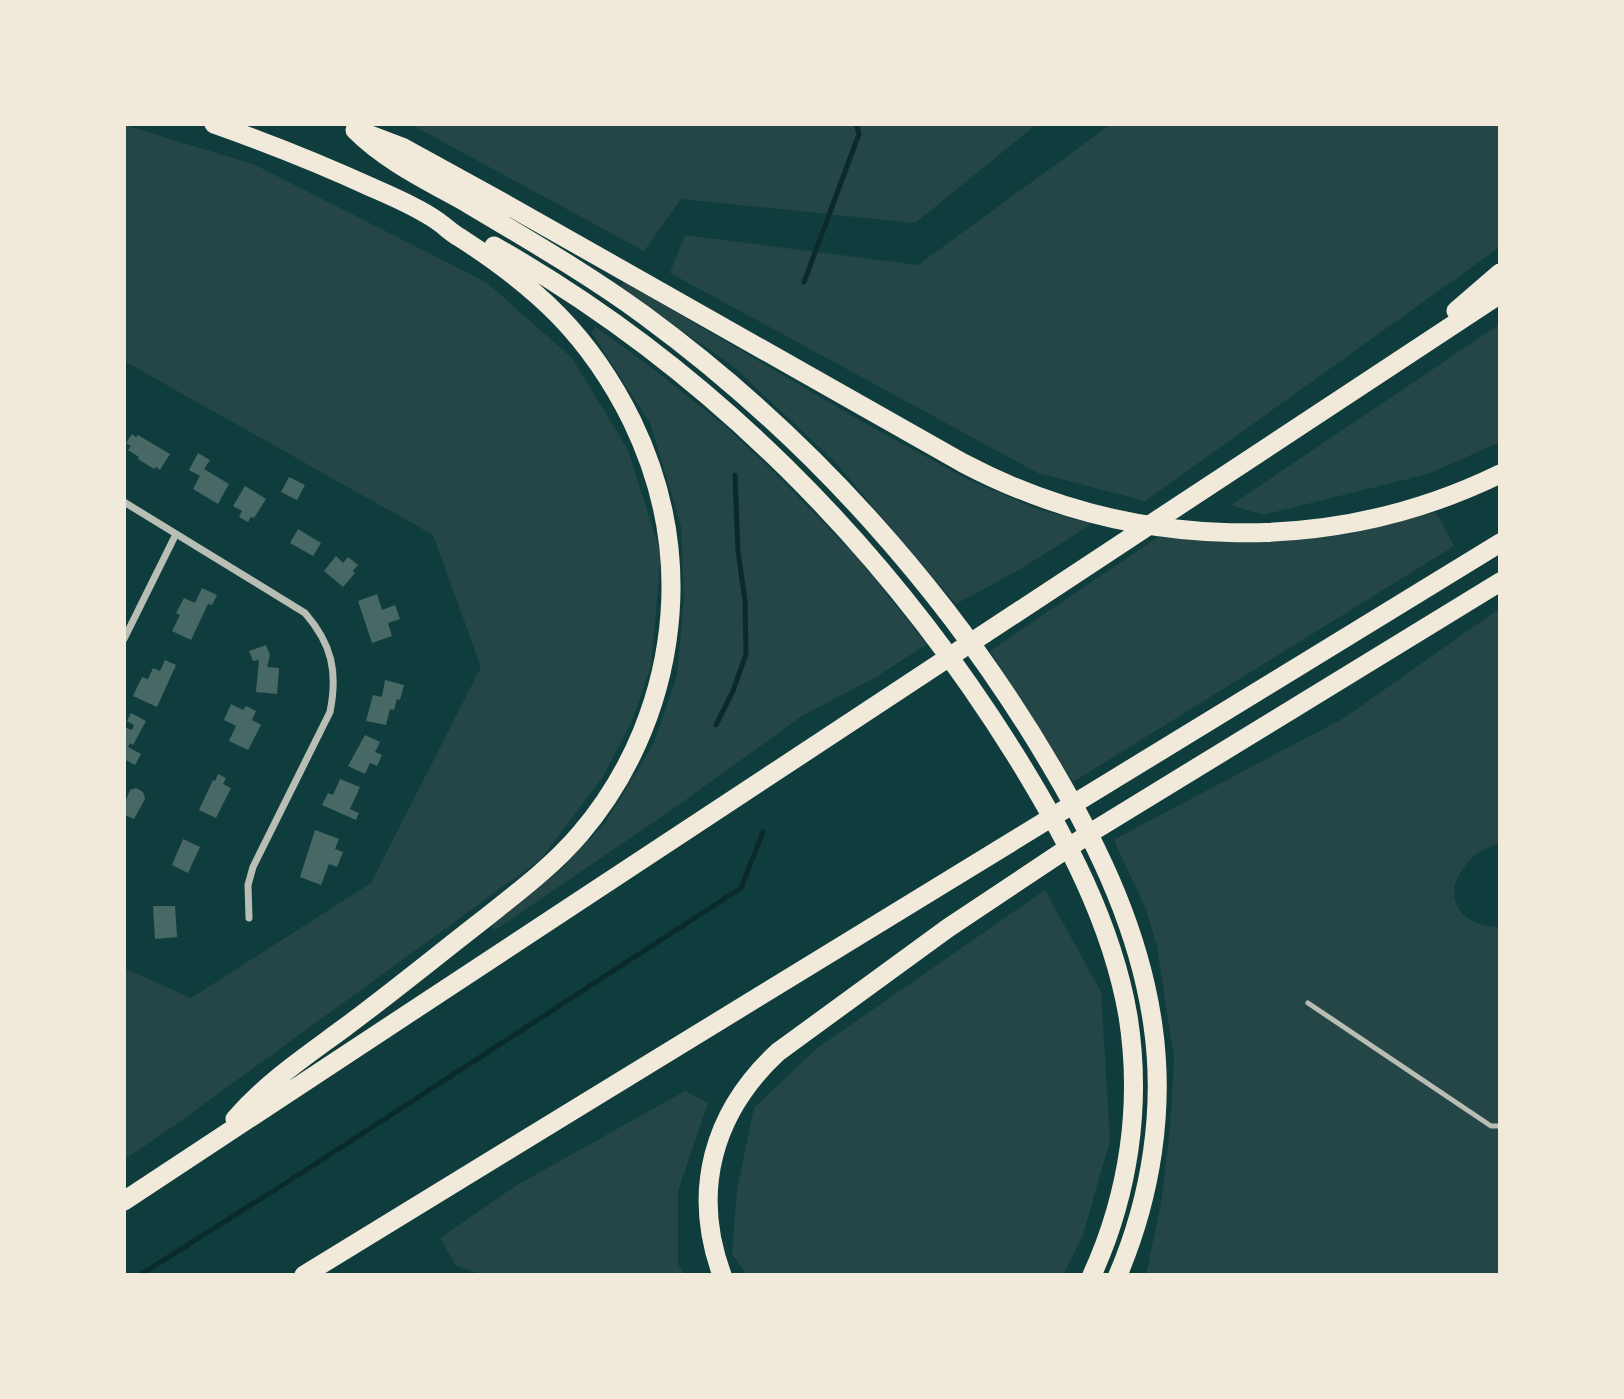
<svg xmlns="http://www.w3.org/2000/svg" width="1624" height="1399" font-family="'Public Sans',sans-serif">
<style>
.green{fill:#244646}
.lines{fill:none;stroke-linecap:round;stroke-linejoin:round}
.stream{stroke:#0a2a2b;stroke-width:5}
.building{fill:#486865}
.service{stroke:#b8beb3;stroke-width:5}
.minor{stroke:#b8beb3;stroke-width:7}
.motorway{stroke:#f1e9da;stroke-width:19}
</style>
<rect width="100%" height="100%" fill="#0f3d3e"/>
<path class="green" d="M410,124H1037L915,223L681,199L644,251Z
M1111,124H1500V247L1145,501L1038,473L670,273L685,235L918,265Z
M124,125L253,164L486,282L572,358L628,450L661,554L651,667L631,723L602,778L541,859L175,1125L124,1160V968L191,998L371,883L481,667L433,535L124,361Z
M623,281L861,421L967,479L1037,509L1092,524L1019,570L956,604L835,462L734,367L620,287Z
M1500,324V442L1428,474L1263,515L1231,505Z
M596,327L648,365L725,426L775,473L856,556L927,644L876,677L802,716L673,809L495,930L491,925L559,871L605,823L654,743L677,675L684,598L681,526L650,423L591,332Z
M1436,512L1454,546L1073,782L990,651L1158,537L1228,542L1284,541L1345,535Z
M1500,608V843C1489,847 1478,851 1470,860C1439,892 1456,927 1500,927V1275H1146L1161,1204L1170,1130L1174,1058L1157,947L1146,909L1116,845L1115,839L1344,718Z
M1045,890L1101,992L1110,1140L1083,1235L1063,1275H747L732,1254L737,1190L754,1108L816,1049Z
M685,1091L708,1103L678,1191V1264L685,1275H485L456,1266L440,1238L517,1185Z"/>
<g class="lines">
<path class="stream" d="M804,282L859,134L856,124
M716,725L733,691L746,654L745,601L738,551L735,475
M140,1275L289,1181L741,888L763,832"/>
</g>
<path class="building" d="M132,434L136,437L138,435L170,454L160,470L156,467L154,469L138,459L139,457L128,450L131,446L126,443Z
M198,453L210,460L204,469L229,484L218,504L193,489L200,476L189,470Z
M289,477L305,485L297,500L281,492Z
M245,486L266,499L254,518L251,517L248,522L239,517L242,511L233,506Z
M298,529L321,543L313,556L290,543Z
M336,556L343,563L348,557L358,565L353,571L355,573L343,587L324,571Z
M202,588L217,595L212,605L208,604L191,640L172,631L180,615L176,613L184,598L195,603Z
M377,594L382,610L395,605L400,619L388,623L392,636L372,643L358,601Z
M266,645L270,655L267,667L279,668L277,694L256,692L259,660L253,661L249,651Z
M165,660L176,665L157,707L133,696L142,677L148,679L153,668L160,671Z
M385,680L404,685L400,700L397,699L394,710L390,709L386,725L366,721L373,695L382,697Z
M231,704L243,710L246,706L256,711L252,720L261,725L248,750L229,741L236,726L224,720Z
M131,713L146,721L133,745L130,743L128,747L141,754L135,765L124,759V727L132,730L134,725L127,721Z
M365,735L380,742L375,752L382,755L377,766L370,763L365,774L348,766Z
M218,774L226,778L223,784L231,788L216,818L199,810L213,780L215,781Z
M340,779L360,787L350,809L359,813L356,820L322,805L328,793L333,795Z
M136,788L143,792L145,799L134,819L124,815V805L130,790Z
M315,830L339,839L335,849L343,852L337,867L329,864L321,885L300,877Z
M183,839L200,847L188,873L172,865Z
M153,906H175L177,937L155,939Z"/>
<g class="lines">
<path class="service" d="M1308,1003L1491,1126H1500"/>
<path class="minor" d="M124,502L305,613C332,644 338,672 330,712L253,867L248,885L249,918
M124,639L176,534"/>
<path class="motorway" d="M214,124C268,143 321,164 373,188C394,197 417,207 436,220C444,225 450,232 459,237C537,287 590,336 632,421C661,481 675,547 670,614C664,694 633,772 580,834C551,868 514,895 479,923C434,958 390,994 344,1028C306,1056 267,1082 235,1119
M355,130C387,162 428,181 467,203C527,239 588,274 644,315C809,436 950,593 1053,769C1100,849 1140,933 1153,1026C1165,1110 1151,1197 1118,1275
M362,132L404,148L495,198L963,463C1130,551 1329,557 1500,474
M494,246C708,367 886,547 1016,756C1065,835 1112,923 1128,1016C1142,1104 1129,1194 1092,1275
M1456,311L1500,273
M124,1201L1500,294
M304,1275L1500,543
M722,1275C691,1191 713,1112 778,1052L948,928L1095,830L1500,582"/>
</g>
<rect width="1624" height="1399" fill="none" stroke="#f1e9da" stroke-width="252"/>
</svg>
